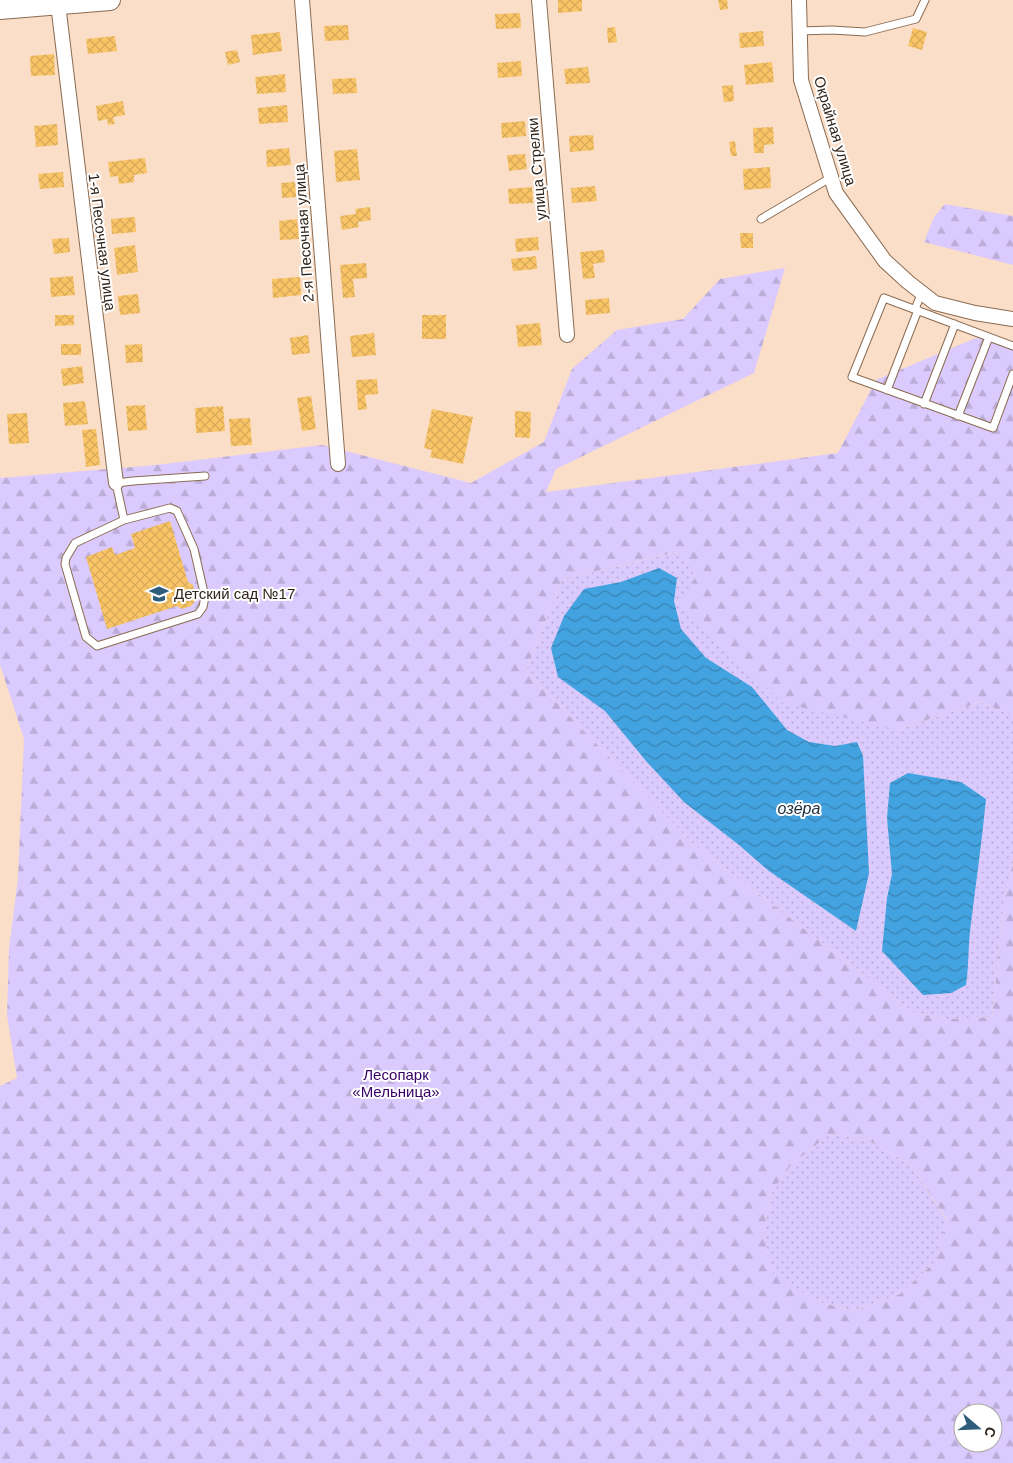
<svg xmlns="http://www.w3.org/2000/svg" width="1013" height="1463" font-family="Helvetica,sans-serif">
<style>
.green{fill:url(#green-dots)}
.forest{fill:url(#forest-firs);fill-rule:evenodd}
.water{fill:url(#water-waves)}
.building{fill:url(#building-cross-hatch)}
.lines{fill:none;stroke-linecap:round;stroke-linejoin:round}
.lane-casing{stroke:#8a6b51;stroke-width:9}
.street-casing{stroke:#8a6b51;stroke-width:16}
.secondary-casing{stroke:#8a6b51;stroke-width:22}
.lane{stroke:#fff;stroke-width:7}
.street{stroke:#fff;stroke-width:14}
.secondary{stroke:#fff;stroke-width:20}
.labels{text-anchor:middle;stroke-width:4;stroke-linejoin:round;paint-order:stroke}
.street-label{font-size:15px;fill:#302319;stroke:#fff}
.poi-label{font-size:15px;fill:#302319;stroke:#fff;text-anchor:start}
.park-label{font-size:15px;fill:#370066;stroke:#fff}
.water-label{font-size:16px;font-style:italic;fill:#1a2f3e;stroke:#fff}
</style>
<defs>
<pattern id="green-dots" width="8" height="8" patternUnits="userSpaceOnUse" patternTransform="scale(1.25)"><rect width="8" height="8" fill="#dbcafd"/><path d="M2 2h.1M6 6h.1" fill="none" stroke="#bcadd8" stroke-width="1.8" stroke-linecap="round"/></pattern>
<pattern id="forest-firs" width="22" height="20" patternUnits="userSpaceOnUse" patternTransform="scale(1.25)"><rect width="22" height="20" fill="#dbcafd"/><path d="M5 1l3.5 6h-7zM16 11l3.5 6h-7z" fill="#bcadd8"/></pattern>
<pattern id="water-waves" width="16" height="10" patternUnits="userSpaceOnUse" patternTransform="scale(1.25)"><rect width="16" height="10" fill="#42a3e0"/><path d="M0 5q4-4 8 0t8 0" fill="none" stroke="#3884b5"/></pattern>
<pattern id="building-cross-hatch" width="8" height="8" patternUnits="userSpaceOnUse" patternTransform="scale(1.25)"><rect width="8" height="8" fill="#fac567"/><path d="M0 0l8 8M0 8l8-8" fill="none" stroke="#d7a959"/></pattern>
</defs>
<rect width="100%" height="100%" fill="#fbdec8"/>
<path class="green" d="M678,552L696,576L897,730L980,702L1013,716V862L1004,901L992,1017L947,1019L914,1013L693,844L526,671L562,579Z
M830,1134L868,1140L911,1165L947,1221L937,1260L900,1294L854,1311L816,1301L773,1275L763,1234L772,1191L792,1164Z"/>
<path class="forest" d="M945,204L1013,216V265L924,242L934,217Z
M785,268L754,373L556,469L546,492L838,453L876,380L976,338L1013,344V716L980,702L897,730L783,703L679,604L696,576L677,552L562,579L526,671L693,844L914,1013L947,1019L992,1017L1004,901L1013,862V1463H0V1086L17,1078L7,1015L9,949L18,878L24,739L0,665V478L156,465L322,445L471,483L544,442L572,369L617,330L683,319L720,279ZM830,1134L868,1140L911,1165L947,1220L937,1260L900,1294L854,1311L816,1301L773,1274L763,1234L772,1191L792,1164ZM963,1413H993V1443H963Z"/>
<path class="water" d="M659,568L677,578L674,601L681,629L706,658L752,687L787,730L809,742L835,746L857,742L863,756L869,873L856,931L769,871L739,845L684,802L646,761L605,711L558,677L551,648L564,616L584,589L621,582Z
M908,773L961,782L986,799C982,841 976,882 971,923C968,943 969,964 966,985L951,993L923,995L882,951L887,898L892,874L887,818L890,783Z"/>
<path class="building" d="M558,0H582V11L558,13Z
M718,0H727L728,9L720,10Z
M520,13L521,28L496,29L495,14Z
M348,25L349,40L325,41L324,26Z
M615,27L617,42L608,43L607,28Z
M913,28L927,32L922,50L908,46Z
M763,31L764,46L740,48L739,33Z
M280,32L282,51L253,55L251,35Z
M115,36L117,51L88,54L86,39Z
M237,50L240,62L228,65L225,52Z
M54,54L55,75L31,76L30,56Z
M521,61L522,76L498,78L497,63Z
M772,62L774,82L746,85L744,65Z
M588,67L590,83L566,84L564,69Z
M285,74L286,92L257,94L255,77Z
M356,78L357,93L333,94L332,79Z
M733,85L734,101L724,102L722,86Z
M123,101L125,115L113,117L115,124L108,125L107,119L98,121L96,106Z
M287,105L288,122L259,124L258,108Z
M525,121L526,136L502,138L501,123Z
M57,124L58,145L36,147L34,126Z
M773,127L774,144L764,145V153H754L753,128Z
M593,135L594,150L570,152L569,136Z
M735,141L737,156H731L729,142Z
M289,148L291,165L267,167L266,150Z
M357,149L360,180L336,182L334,151Z
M525,154L527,169L509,171L507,155Z
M145,158L147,173L134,175V182L119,184L118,176L110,177L108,162Z
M770,167L771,188L744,190L743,169Z
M63,172L64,187L40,189L38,174Z
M295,182L296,197L282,198L281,183Z
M595,186L597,201L572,203L571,188Z
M532,187L533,203L509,204L508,189Z
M370,207L371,220L358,222L359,227L342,230L340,216L356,214L355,209Z
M135,217L136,232L112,234L111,219Z
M297,219L299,239L280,240L279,221Z
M740,233H753V248H741Z
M538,237L539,250L516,252L515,239Z
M69,238L70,252L54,254L52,239Z
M135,245L138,272L117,275L114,248Z
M604,250L605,262L593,264L595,278L583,279L580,252Z
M536,256L537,269L513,271L511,259Z
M366,263L367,278L353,279L355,297L343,298L340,265Z
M73,276L75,295L51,297L50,278Z
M300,277L301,295L273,298L272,279Z
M138,294L140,313L120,315L118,296Z
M609,298L610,313L586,315L585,300Z
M55,315H74V325L55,326Z
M422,315H446V339H422Z
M540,323L542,345L518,347L516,325Z
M374,333L376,355L352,357L350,336Z
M308,335L310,353L292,355L290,338Z
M61,344H81V355H61Z
M142,344L143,362L126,363L125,345Z
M82,366L84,383L63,386L61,369Z
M377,379L378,394L365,395L367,409L358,410L356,380Z
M311,396L316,429L302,431L297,398Z
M85,401L88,424L65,426L63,403Z
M145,405L147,430L128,431L126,406Z
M223,406L225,431L196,433L195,408Z
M432,409L473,417L463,464L430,457L432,450L424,448Z
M515,411L531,412L530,438L515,437Z
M27,413L29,443L9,444L7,414Z
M250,418L252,445L231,446L229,419Z
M96,429L100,465L86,467L82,430Z
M170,521L188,582L193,585L196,600L191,606L182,609L177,606L107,629L86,557L112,547L115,555L135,548L131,534Z"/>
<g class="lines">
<g class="lane-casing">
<path id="lane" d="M799,31L832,30L865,32L916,19L925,0
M761,219L830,178
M884,298L852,377L993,428L1013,374
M884,298L1013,346
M915,309L922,292
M887,390L918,310
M924,404L955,324
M958,416L989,337
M124,520L75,543L66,558L65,564L86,637L97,646L198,614L203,607L205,597L194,549L177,511L170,508L124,520L116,483L133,481L205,476"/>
</g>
<g class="street-casing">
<path id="street" d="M302,0L338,464
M539,0L567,335
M799,0L801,80L836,193L885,261L908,282L935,303L975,313L1013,319
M58,4L116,483"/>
</g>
<g class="secondary-casing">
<path id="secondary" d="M0,9L110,0"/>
</g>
<use href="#lane" class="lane"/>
<use href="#street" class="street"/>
<use href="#secondary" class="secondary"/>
</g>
<defs>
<g id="school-bare" transform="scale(1.5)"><path d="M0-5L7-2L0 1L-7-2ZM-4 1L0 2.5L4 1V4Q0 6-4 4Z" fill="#2e5c7b" stroke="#fff" stroke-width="2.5" paint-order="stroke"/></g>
</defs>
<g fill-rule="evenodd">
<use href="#school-bare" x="159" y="594"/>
</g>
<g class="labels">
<g class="street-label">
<text transform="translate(835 131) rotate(73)" y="5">Окрайная улица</text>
<text transform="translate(537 169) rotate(-95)" y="5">улица Стрелки</text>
<text transform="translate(304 233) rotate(-94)" y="5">2-я Песочная улица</text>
<text transform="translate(102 242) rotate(83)" y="5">1-я Песочная улица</text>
</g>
<g class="poi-label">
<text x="174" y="599">Детский сад №17</text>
</g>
<g class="park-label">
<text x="396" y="1080">Лесопарк<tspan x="396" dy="17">«Мельница»</tspan></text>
</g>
<g class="water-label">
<text x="799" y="814">озёра</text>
</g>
</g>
<g transform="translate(978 1428) rotate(109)"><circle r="24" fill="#ffffff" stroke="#aca7a3"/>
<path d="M0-4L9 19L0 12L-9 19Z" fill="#2e5c7b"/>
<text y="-8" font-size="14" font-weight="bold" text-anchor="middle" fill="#302319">С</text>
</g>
</svg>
